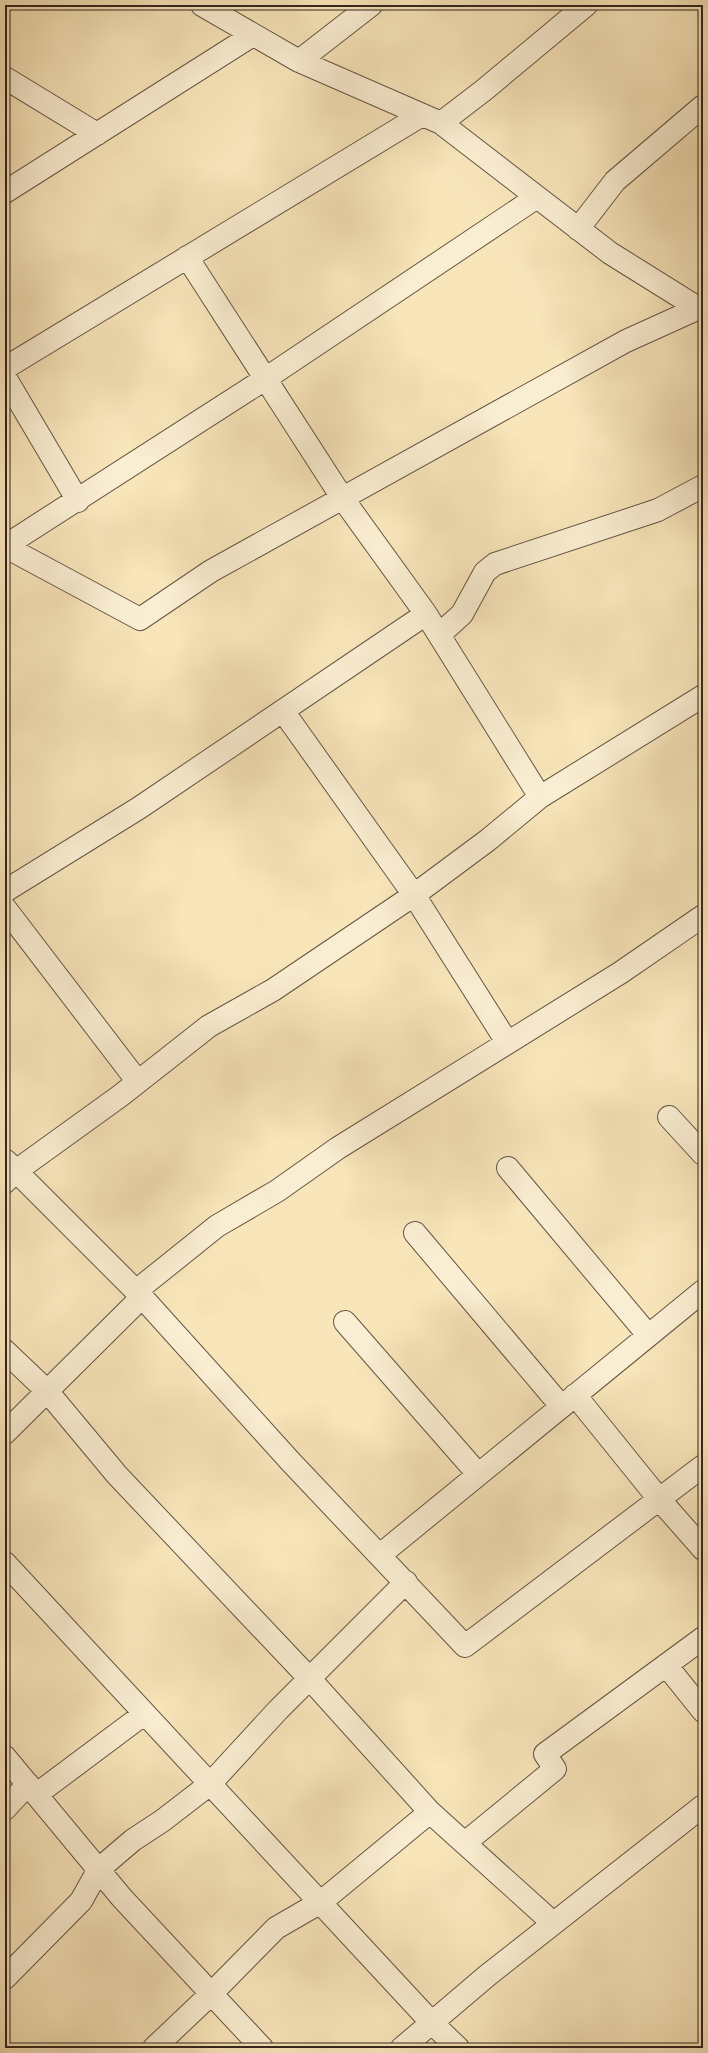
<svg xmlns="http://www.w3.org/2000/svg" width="708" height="2053" font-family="'Libre Bodoni',serif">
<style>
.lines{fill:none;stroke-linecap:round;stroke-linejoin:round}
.minor-casing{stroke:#645544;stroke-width:24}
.minor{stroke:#faeed2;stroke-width:22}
</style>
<rect width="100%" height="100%" fill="#f8e5ba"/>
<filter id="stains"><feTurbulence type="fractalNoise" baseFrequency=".005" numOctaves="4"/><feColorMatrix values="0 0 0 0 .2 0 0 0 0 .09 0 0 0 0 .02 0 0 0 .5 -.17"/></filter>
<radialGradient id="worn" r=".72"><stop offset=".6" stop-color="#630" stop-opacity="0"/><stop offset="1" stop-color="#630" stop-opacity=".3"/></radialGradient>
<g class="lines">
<g class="minor-casing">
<path id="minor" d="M202,5L299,61L441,123L610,253L703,311
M299,61L371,5
M5,78L97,134
M441,123L484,90L586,5
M5,192L253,35
M578,229L615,181L703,106
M187,257L343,499L426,614
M5,368L422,115
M5,377L78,501
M5,546L265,379L537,197
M6,547L140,619L211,571L626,341L699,308
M440,634L462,614L485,572L495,564L658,510L703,486
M283,711L414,895L507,1042
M5,891L139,808L426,614L540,797
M5,908L138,1082
M669,1117L703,1154
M508,1168L648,1335
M5,1182L16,1171L120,1096L209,1026L273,990L414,895L488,840L540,797L703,696
M415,1233L561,1406
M136,1291L217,1226L277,1191L338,1148L620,973L703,916
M142,1297L290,1461L465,1646L703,1466
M345,1322L478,1474
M5,1351L47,1391L117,1475L310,1679L430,1812L553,1923
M575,1395L659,1499L703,1549
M5,1433L142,1297L6,1161
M380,1555L703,1291
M5,1563L432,2023L458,2048
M666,1665L703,1711
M5,1757L122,1898L262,2048
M37,1794L144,1714
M5,1809L28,1784
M466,1842L555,1769L545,1754L703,1638
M5,1978L81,1901L99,1869L133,1840L162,1821L210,1784L278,1710L406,1582
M154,2048L212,1993L276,1928L321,1902L430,1812
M402,2048L488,1975L703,1806"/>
</g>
<use href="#minor" class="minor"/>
</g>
<rect width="708" height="2053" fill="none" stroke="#f8e5ba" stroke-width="20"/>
<rect x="6" y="6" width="696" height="2041" fill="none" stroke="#33251c" stroke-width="2"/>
<rect x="10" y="10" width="688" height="2033" fill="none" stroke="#33251c"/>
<rect width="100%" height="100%" filter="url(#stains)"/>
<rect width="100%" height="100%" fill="url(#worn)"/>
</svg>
